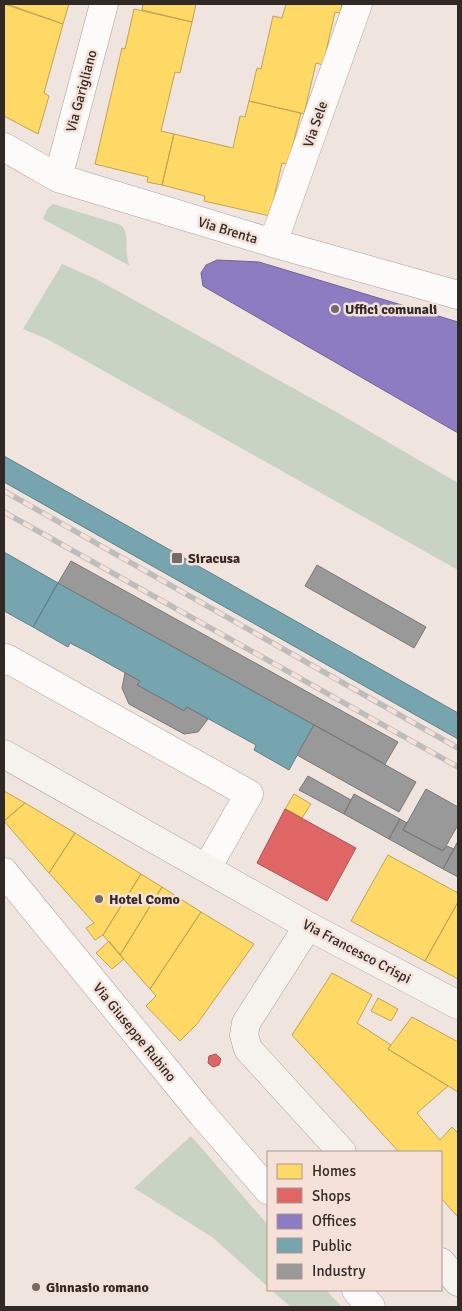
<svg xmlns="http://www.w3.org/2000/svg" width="462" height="1311" font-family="Signika,sans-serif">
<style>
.green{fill:#c9d3c4}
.homes{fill:#ffd966;stroke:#c1a453}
.shops{fill:#e06666;stroke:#ac5453}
.offices{fill:#8e7cc3;stroke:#726394}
.public{fill:#76a5af;stroke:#618086}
.industry{fill:#999;stroke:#7a7776}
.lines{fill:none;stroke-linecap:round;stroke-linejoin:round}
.street-casing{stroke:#aaa19d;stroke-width:29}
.secondary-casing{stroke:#aaa19d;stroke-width:29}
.street{stroke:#fdfbfa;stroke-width:28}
.secondary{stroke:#f6f2ed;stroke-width:28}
.rail-casing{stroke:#bfbdbc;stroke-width:5.5}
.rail{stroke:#f5e1d8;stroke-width:4;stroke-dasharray:11;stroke-linecap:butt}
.poi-dot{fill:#746a66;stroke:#f5e1d8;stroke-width:2}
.labels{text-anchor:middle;stroke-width:5;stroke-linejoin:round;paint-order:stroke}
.street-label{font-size:14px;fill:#312926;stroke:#f5e1d8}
.poi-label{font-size:14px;font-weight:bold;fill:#312926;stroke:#f5e1d8;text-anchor:start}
</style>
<rect width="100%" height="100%" fill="#efe4de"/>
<path class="green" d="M53,204L121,225C132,237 122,249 130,266L43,219L47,209Z
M62,264L96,279L338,413L458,483V570L47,339L23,329Z
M191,1136L268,1225V1287L212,1237L134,1188Z
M271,1290H326L342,1307H291Z"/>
<path class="homes" d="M4,4L63,24L44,93L49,96L38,134L4,116Z
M7,4H69L63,24Z
M143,4H196L192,22L142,10Z
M286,4H342L340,13L335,12L323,65L316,63L304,114L249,101L257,68L261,69L273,16L282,18Z
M134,9L192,22L180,73L175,72L161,131L174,134L162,185L147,182L148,177L95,164L122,48L125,49Z
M249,101L301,113L288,164L282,163L270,216L204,201L205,196L162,185L174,134L233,148L240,116L245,117Z
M4,791L25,803L4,821Z
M294,794L311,804L302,818L285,809Z
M25,803L75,833L49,873L4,821Z
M75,833L141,874L103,935L95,940L86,928L94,923L49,873Z
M388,855L458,893V902L425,961L351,921Z
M141,874L162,887L120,955L103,935Z
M162,887L201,912L150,989L120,955Z
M458,902V979L425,961Z
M201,912L254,944L197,1024L180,1041L146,1006L156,996L150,989Z
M109,941L124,959L112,969L96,953Z
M332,973L372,995L357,1023L391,1045L388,1049L448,1086L417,1113L440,1140L452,1127L458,1133V1217L441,1198V1152H399L292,1035Z
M378,998L398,1009L391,1021L371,1011Z
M412,1017L458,1042V1092L388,1049Z"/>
<path class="shops" d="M285,809L356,848L327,901L257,863Z
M216,1054L221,1059L219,1065L213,1067L208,1063L209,1056Z"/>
<path class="offices" d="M217,260L259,262L458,322V433L203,286L201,273L206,265Z"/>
<path class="public" d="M4,456L458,713V739L4,482Z
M4,552L58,583L33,627L4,611Z
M58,583L314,725L289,770L254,750L256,745L187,707L184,711L161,698L137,685L140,681L84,650L70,643L68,647L33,627Z"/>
<path class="industry" d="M71,561L398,742L385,764L58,583Z
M317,565L426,627L414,648L305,586Z
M125,673L140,681L137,685L161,698L184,711L187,707L208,719L198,732L184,734L129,704L122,688Z
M314,725L416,782L399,812L297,755Z
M308,776L351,800L344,814L299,790Z
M426,789L458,807V825L443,851L403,830Z
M354,794L400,819L389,839L344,814Z
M400,819L407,823L403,830L443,851L447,846L454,849L443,869L389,839Z
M458,841V877L443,869Z"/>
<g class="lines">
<g class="street-casing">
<path id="street" d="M4,147L58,178L273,243L458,295
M58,178L104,4
M273,243L358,4
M4,661L6,658L249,794L207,868
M4,872L202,1114L268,1190
M356,1290L371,1307"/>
</g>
<g class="secondary-casing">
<path id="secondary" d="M4,754L308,926L458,1005
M308,926L246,1023L244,1035L248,1049L342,1152
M441,1262L458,1282"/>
</g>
<use href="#street" class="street"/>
<use href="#secondary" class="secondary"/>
<g class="rail-casing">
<path id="rail" d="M4,491L458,748
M4,512L458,767"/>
</g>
<use href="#rail" class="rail"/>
</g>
<g class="poi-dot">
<circle cx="335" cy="309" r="5"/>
<rect x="171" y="552" width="12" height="12" rx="2.5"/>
<circle cx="99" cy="899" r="5"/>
<circle cx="36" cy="1287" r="5"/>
</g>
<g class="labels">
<g class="street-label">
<text transform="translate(81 91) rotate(-75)" y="5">Via Garigliano</text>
<text transform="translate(315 124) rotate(-71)" y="5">Via Sele</text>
<text transform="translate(228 230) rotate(17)" y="5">Via Brenta</text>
<text transform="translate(357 951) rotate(28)" y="5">Via Francesco Crispi</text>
<text transform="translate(135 1032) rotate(51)" y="5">Via Giuseppe Rubino</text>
</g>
<g class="poi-label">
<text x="345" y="314">Uffici comunali</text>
<text x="188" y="563">Siracusa</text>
<text x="109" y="904">Hotel Como</text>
<text x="46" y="1292">Ginnasio romano</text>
</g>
</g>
<rect width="462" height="1311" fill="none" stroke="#312926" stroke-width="10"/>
<rect x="267" y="1151" width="175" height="140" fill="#f5e1d8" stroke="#a79791"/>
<rect x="277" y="1164" width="25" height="15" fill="#ffd966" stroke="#a79791"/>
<text x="312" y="1176" font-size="15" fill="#312926">Homes</text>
<rect x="277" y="1188" width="25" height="15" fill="#e06666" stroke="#a79791"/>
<text x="312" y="1201" font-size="15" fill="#312926">Shops</text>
<rect x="277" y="1214" width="25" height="15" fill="#8e7cc3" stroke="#a79791"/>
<text x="312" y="1226" font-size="15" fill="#312926">Offices</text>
<rect x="277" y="1238" width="25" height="15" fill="#76a5af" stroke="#a79791"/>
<text x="312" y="1251" font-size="15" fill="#312926">Public</text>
<rect x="277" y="1264" width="25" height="15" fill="#999999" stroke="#a79791"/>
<text x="312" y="1276" font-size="15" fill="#312926">Industry</text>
</svg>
